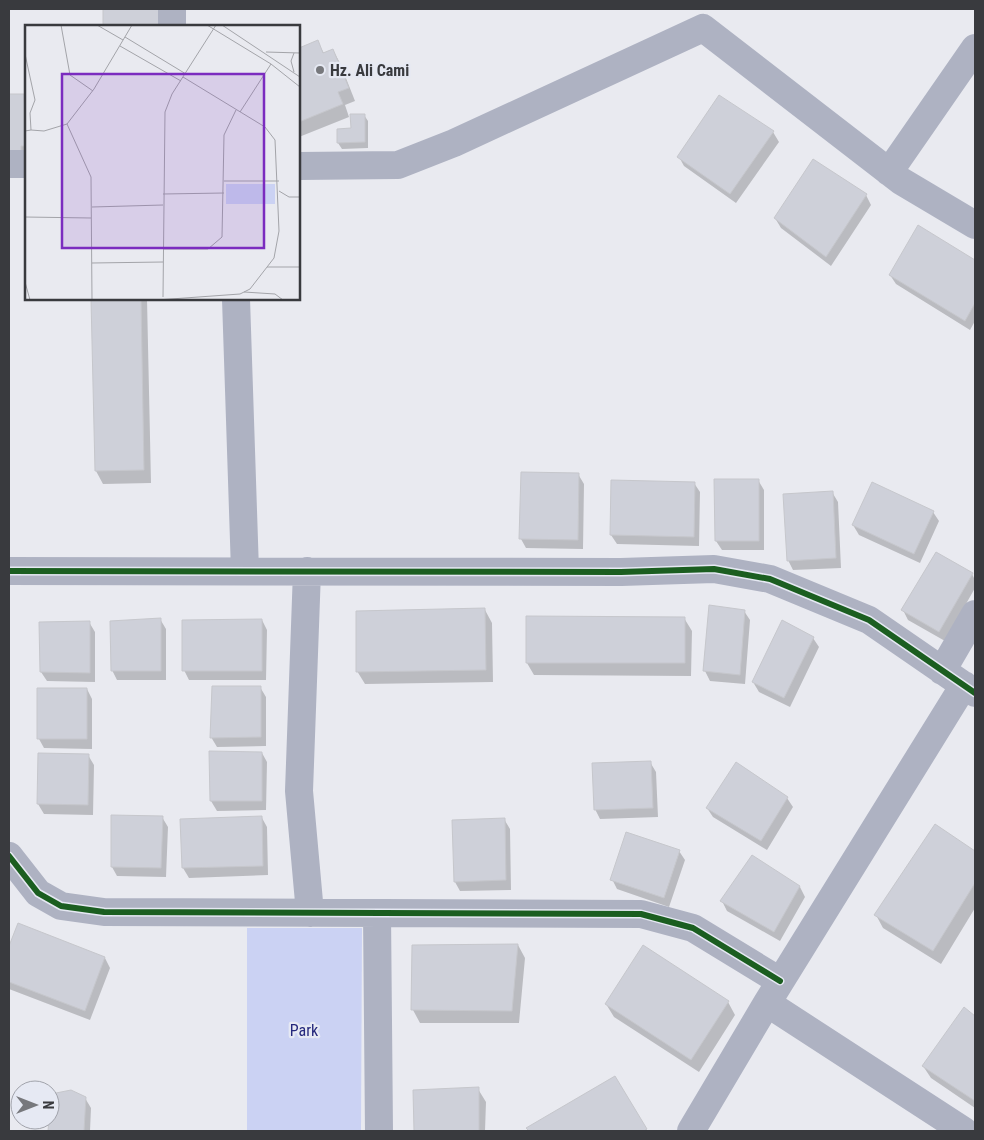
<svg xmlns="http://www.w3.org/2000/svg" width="984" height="1140" font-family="'Roboto Condensed',sans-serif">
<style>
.green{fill:#cbd2f3}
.shadow{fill:#0003}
.building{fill:#ced0d9;stroke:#c6c7cc}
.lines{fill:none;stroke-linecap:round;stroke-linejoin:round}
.minor{stroke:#aeb2c2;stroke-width:28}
.cycleway-casing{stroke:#e6e9f3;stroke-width:9}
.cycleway{stroke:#1b5e20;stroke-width:6}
.poi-dot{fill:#77787c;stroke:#e6e9f3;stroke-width:2}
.labels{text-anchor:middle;stroke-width:4.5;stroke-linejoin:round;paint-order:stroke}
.poi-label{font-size:16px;font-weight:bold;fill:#393a3e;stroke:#e6e9f3;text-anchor:start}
.park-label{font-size:16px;fill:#25287c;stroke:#e6e9f3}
.inset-road{fill:none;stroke:#a3a4a9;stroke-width:1}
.view{fill:#7b2cbf;fill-opacity:0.15;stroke:#7b2cbf;stroke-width:2.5}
.inset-edge{fill:none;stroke:#393a3e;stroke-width:2.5}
</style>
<rect width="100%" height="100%" fill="#e9eaf0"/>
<path class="green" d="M247,928H362L361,1131H247Z"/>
<path class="shadow" d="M104,9H168L169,26H104Z
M317,42L324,53L333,50L340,63L355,101L345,105L349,117L299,137V49Z
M24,95L26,100V169H9V96Z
M364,115L368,121V148L342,149L338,143Z
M773,132L779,142L736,203L684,166L679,157Z
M866,195L871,205L831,266L781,228L775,218Z
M919,227L975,261V321L970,330L896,284L890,275Z
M92,299H147L151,483L103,484L96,471Z
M578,474L584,484L583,549L526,548L521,539Z
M758,480L764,490V550H722L716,541Z
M694,483L700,492L699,546L617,544L611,535Z
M832,492L838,502L841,568L793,570L788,560Z
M933,512L939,521L920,563L859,535L853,525Z
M936,553L972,574L975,580V588L945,641L908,620L903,610Z
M485,610L492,623L493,682L365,684L357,671Z
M744,611L750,620L745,684L710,681L705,671Z
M684,618L692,631L691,676L534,675L527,663Z
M160,619L166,629V680H117L112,670Z
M262,620L267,630L266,680H189L184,670Z
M89,622L95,632V682L47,681L41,672Z
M813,638L819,647L790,707L759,692L753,682Z
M260,687L266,697V746L217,747L211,737Z
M87,689L92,699V749L44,748L39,739Z
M262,753L267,762L266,810L217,811L211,801Z
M88,755L94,765L93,815L44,814L38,804Z
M650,762L656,772L658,817L600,819L595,809Z
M787,798L793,807L767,850L713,817L707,808Z
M162,817L168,827L166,877L117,876L112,867Z
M262,818L267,827L268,875L189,878L183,868Z
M504,819L510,829L511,890L460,891L455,882Z
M935,826L975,853V908L941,964L883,928L876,915Z
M679,851L685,860L669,907L617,889L612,879Z
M753,857L800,887L805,897L780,941L727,911L722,901Z
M18,924L105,958L110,968L90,1020L9,989V949Z
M518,945L525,958L519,1023H420L413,1010Z
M728,1002L735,1015L699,1072L614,1017L606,1004Z
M964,1009L975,1017V1108L931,1078L923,1066Z
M614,1077L647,1131H530L528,1128Z
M478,1089L486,1102L485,1131H415L414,1091Z
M52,1095L85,1098L91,1108L90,1131H49Z"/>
<path class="building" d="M103,9H159V26H103Z
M318,40L323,53L333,49L349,88L338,92L343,104L299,122V48Z
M9,94H24L26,136H25V146H21V151H9Z
M719,95L774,131L730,194L677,157Z
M350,114H365V142L337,143V129L351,128Z
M813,159L867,194L826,257L774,218Z
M918,225L975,260V303L965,321L889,275Z
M91,299H141L144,470L95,471Z
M521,472L579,473L578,540L519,539Z
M714,479H759V541H715Z
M611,480L695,482L694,537L610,535Z
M872,482L934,511L914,554L852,525Z
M833,491L836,558L787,561L783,494Z
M936,552L973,573L939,632L901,610Z
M709,605L745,610L740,675L703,671Z
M485,608L486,670L356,672V611Z
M526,616L685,617V663H526Z
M161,618V671H111L110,621Z
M262,619V671H182V620Z
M782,620L814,637L784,698L752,682Z
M90,621V673L40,672L39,622Z
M212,686H261V737L210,738Z
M37,688H87V739H37Z
M209,751L262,752V801H210Z
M38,753L89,754L88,805L37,804Z
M651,761L653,808L594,810L592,763Z
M736,762L788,797L761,841L706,808Z
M111,815L163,816L161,868L111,867Z
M262,816L263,866L182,868L180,819Z
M505,818L506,880L454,882L452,820Z
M935,824L975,851V883L933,951L874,915Z
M626,832L680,850L664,898L610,880Z
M752,855L800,886L774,932L720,901Z
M18,923L105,957L85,1011L9,982V946Z
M518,944L512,1011L411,1010L412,945Z
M643,945L729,1001L691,1060L605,1004Z
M964,1007L975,1016V1101L922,1066Z
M615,1076L647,1129L644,1131H529L526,1128Z
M479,1087V1131H414L413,1090Z
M71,1090L86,1097L84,1131H48L51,1094Z"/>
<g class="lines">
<path class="minor" d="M172,26V9
M9,164H26
M299,166L398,165L454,143L703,28L901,181L975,225
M889,172L975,48
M236,299L245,571
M9,571L621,572L714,569L770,579L869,620L975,693
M307,571L299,791L310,913
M942,671L975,614
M9,856L38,893L61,906L104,912L641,914L693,928L780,981
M377,913L379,1131
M767,1003L964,1131
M691,1131L767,1003L964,685"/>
<g class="cycleway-casing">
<path id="cycleway" d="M9,571L621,572L714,569L770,579L869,620L975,693
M9,856L38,893L61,906L104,912L641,914L693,928L780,981"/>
</g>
<use href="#cycleway" class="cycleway"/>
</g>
<circle class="poi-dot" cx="320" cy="70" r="5"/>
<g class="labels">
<g class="poi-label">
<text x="330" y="76">Hz. Ali Cami</text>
</g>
<g class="park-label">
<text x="304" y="1036">Park</text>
</g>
</g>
<g transform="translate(25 25)">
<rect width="275" height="275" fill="#e9eaf0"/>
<path d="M201,159H250V179H201Z" fill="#cbd2f3"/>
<path class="inset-road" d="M36,0L45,50L68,66M72,0L98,15M182,0L246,39L275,62M197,0L275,52M100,12L161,49M95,21L156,56M241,27L275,28M269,28L266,36L269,47M0,29L10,75L5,88L6,105L0,106M215,87L246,39M6,105L19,106L42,99M199,156H254M254,166L264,172H275M138,169L199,168M67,182L138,180M0,192L66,193M138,224H183L197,212L199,110L211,85M67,238L138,237M242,242H275M0,257L5,275M219,267L250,269L258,275M138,272L140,87L147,69L191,0M67,275L66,152L42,99L69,64L107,0M132,275L215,269L225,264L249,233L254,206L250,115L240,102L158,52"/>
<path class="view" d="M37,49H239V223H37Z"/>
<rect width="275" height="275" class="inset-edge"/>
</g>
<rect width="984" height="1140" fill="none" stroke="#393a3e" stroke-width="20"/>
<g transform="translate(35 1105) rotate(90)"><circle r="24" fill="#e6e9f3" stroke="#a1a3ab"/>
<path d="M0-4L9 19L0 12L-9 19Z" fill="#77787c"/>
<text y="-8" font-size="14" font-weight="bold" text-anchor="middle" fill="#393a3e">N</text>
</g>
</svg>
